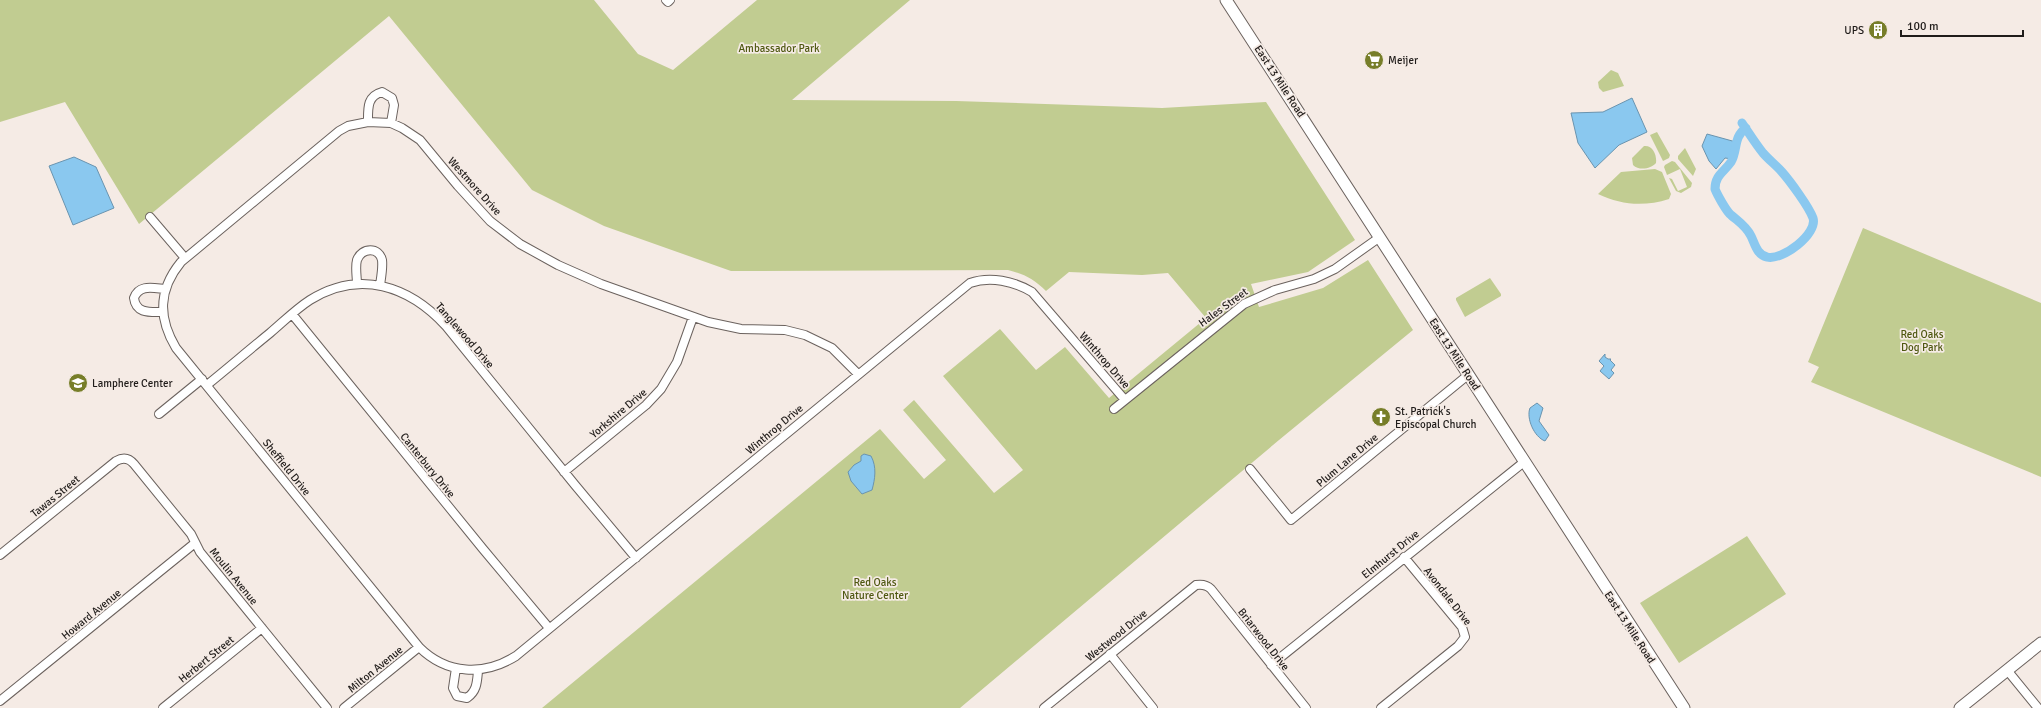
<svg xmlns="http://www.w3.org/2000/svg" width="2041" height="708" font-family="Signika,sans-serif">
<style>
.green{fill:#c1cc91}
.water{fill:#8ac8ef;stroke:#6a94af}
.lines{fill:none;stroke-linecap:round;stroke-linejoin:round}
.canal{stroke:#8ac8ef;stroke-width:9}
.street-casing{stroke:#6b625e;stroke-width:10}
.secondary-casing{stroke:#6b625e;stroke-width:13}
.street{stroke:#fff;stroke-width:8}
.secondary{stroke:#fff;stroke-width:11}
.labels{text-anchor:middle;stroke-width:3.5;stroke-linejoin:round;paint-order:stroke}
.poi-label{font-size:11px;fill:#201c1a;stroke:#f5ebe5;text-anchor:start}
.park-label{font-size:11px;fill:#4f5811;stroke:#f5ebe5}
.street-label{font-size:11px;fill:#201c1a;stroke:#f5ebe5}
</style>
<rect width="100%" height="100%" fill="#f5ebe5"/>
<path class="green" d="M0,0H594L638,54L673,70L757,0H910L792,100L956,101L1162,108L1266,102L1355,240L1308,272L1251,284L1259,307L1323,288L1368,260L1413,330L1279,440L960,708H542L880,429L924,479L946,460L903,410L914,400L994,493L1023,470L943,376L1000,329L1036,370L1065,347L1109,398L1206,318L1168,273L1142,275L1069,272L1046,291C1034,279 1024,274 1008,270L731,271L604,226L532,190L389,16L139,224L65,102L0,122Z
M1611,70L1618,73L1624,86L1603,92L1599,88L1598,82Z
M1657,132L1670,155L1669,158L1663,161L1650,135Z
M1644,146C1653,145 1657,155 1656,163C1651,169 1639,171 1633,165L1632,158Z
M1685,148L1696,169L1693,176L1678,159V156Z
M1672,161L1675,162L1692,183L1691,187L1681,193L1676,191L1669,178L1672,179L1678,191L1687,187L1680,169L1667,175L1664,167L1665,165Z
M1655,169L1662,172L1671,194L1669,199C1644,207 1621,205 1598,194L1621,172Z
M1863,228L2041,303V477L1811,382L1819,367L1808,362Z
M1490,278L1501,294V296L1465,317L1456,300V298Z
M1747,536L1786,594L1679,663L1640,603Z"/>
<path class="water" d="M1632,98L1647,132L1619,145L1595,168L1578,143L1571,113L1603,112Z
M1707,134L1736,142L1732,159L1725,158L1716,169L1709,161L1702,146Z
M74,157L96,167L114,208L73,225L49,166Z
M1605,354V357L1608,359H1611L1610,360L1615,365L1611,370L1614,373L1609,379L1600,371L1604,366L1599,361Z
M1537,403L1543,408L1539,421L1549,435L1545,441C1534,437 1526,418 1530,408Z
M864,454L871,456C877,467 875,479 872,490L862,494L851,481L848,472L854,465L861,461V456Z"/>
<g class="lines">
<path class="canal" d="M1742,123C1749,133 1755,143 1763,153C1769,160 1776,165 1782,172C1790,181 1809,207 1813,218C1818,234 1782,261 1767,257C1757,255 1755,244 1751,236C1746,226 1739,222 1731,215C1726,211 1717,194 1715,189C1715,175 1724,172 1731,162C1738,150 1733,137 1746,128"/>
<g class="street-casing">
<path id="street" d="M666,0L668,2L670,0
M368,122C368,108 367,96 382,92L392,98L394,105L391,123
M150,217L185,258
M357,284C357,277 355,267 357,260C362,247 379,247 382,260C383,268 381,278 380,285
M163,312C150,312 136,314 134,298C139,284 153,288 165,289
M292,314L483,549L549,628
M858,374L832,348L805,335L785,330L741,329L708,322L601,284L558,265L520,244L490,221L458,186L420,140L402,128L391,123L368,122L348,126L339,131L181,262C158,290 158,318 176,348L419,647C447,675 484,676 516,656L970,283C990,276 1014,281 1032,292L1125,400
M207,385C228,368 249,350 270,333C283,322 296,309 310,300C360,269 409,286 446,326L575,485L636,558
M1114,409L1244,304L1275,290L1314,279L1335,269L1380,237
M159,414L202,379
M1250,469L1291,520L1468,375
M564,472L646,405L661,389L677,362L693,317
M0,555L116,461C123,457 129,458 134,464L191,534L200,552L327,708
M1110,654L1153,708
M1271,665L1524,462
M456,668L453,688L457,696L467,698C477,691 477,682 478,671
M2007,670L2038,708
M0,701L195,543
M163,708L262,628
M344,708L419,647
M1044,708L1196,585C1202,584 1207,585 1211,589L1306,708
M1381,708L1458,646L1465,637L1462,627L1404,557"/>
</g>
<g class="secondary-casing">
<path id="secondary" d="M1226,0L1684,708
M1960,708L2041,643"/>
</g>
<use href="#street" class="street"/>
<use href="#secondary" class="secondary"/>
</g>
<defs>
<g id="building-disc" transform="scale(1)"><circle r="9.5" fill="#777e29" stroke="#f5ebe5"/><path d="M-4-6H4V6H1V3H-1V6H-4ZM-2.5-4.3h1.7v1.8h-1.7ZM.8-4.3h1.7v1.8H.8ZM-2.5-1h1.7V.8h-1.7ZM.8-1h1.7V.8H.8Z" fill="#fff"/></g>
<g id="supermarket-disc" transform="scale(1)"><circle r="9.5" fill="#777e29" stroke="#f5ebe5"/><path d="M-6-5.5h2.5l.6 2H6L4.5 2H-2.5L-4.4-4H-6ZM-1.5 3.2a1.3 1.3 0 1 0 .1 0ZM3 3.2a1.3 1.3 0 1 0 .1 0Z" fill="#fff"/></g>
<g id="school-disc" transform="scale(1)"><circle r="9.5" fill="#777e29" stroke="#f5ebe5"/><path d="M0-5L7-2L0 1L-7-2ZM-4 1L0 2.5L4 1V4Q0 6-4 4Z" fill="#fff"/></g>
<g id="church-disc" transform="scale(1)"><circle r="9.5" fill="#777e29" stroke="#f5ebe5"/><path d="M-1.2-6h2.4v3.5h3.3v2.4h-3.3V6h-2.4V-.1h-3.3v-2.4h3.3Z" fill="#fff"/></g>
</defs>
<g fill-rule="evenodd">
<use href="#building-disc" x="1878" y="30"/>
<use href="#supermarket-disc" x="1374" y="60"/>
<use href="#school-disc" x="78" y="383"/>
<use href="#church-disc" x="1381" y="417"/>
</g>
<g class="labels">
<g class="poi-label">
<text x="1864" y="34" text-anchor="end">UPS</text>
<text x="1388" y="64">Meijer</text>
<text x="92" y="387">Lamphere Center</text>
<text x="1395" y="415">St. Patrick's<tspan x="1395" dy="13">Episcopal Church</tspan></text>
</g>
<g class="park-label">
<text x="779" y="52">Ambassador Park</text>
<text x="1922" y="338">Red Oaks<tspan x="1922" dy="13">Dog Park</tspan></text>
<text x="875" y="586">Red Oaks<tspan x="875" dy="13">Nature Center</tspan></text>
</g>
<g class="street-label">
<text transform="translate(1280 81) rotate(57)" y="4">East 13 Mile Road</text>
<text transform="translate(475 186) rotate(48)" y="4">Westmore Drive</text>
<text transform="translate(1223 307) rotate(-36)" y="4">Hales Street</text>
<text transform="translate(465 335) rotate(49)" y="4">Tanglewood Drive</text>
<text transform="translate(1455 354) rotate(57)" y="4">East 13 Mile Road</text>
<text transform="translate(1105 360) rotate(49)" y="4">Winthrop Drive</text>
<text transform="translate(618 413) rotate(-40)" y="4">Yorkshire Drive</text>
<text transform="translate(774 429) rotate(-40)" y="4">Winthrop Drive</text>
<text transform="translate(1347 460) rotate(-40)" y="4">Plum Lane Drive</text>
<text transform="translate(428 465) rotate(51)" y="4">Canterbury Drive</text>
<text transform="translate(287 467) rotate(51)" y="4">Sheffield Drive</text>
<text transform="translate(55 496) rotate(-39)" y="4">Tawas Street</text>
<text transform="translate(1390 554) rotate(-39)" y="4">Elmhurst Drive</text>
<text transform="translate(234 576) rotate(51)" y="4">Moulin Avenue</text>
<text transform="translate(1448 596) rotate(52)" y="4">Avondale Drive</text>
<text transform="translate(91 614) rotate(-39)" y="4">Howard Avenue</text>
<text transform="translate(1630 627) rotate(57)" y="4">East 13 Mile Road</text>
<text transform="translate(1116 635) rotate(-39)" y="4">Westwood Drive</text>
<text transform="translate(1264 639) rotate(52)" y="4">Briarwood Drive</text>
<text transform="translate(206 659) rotate(-39)" y="4">Herbert Street</text>
<text transform="translate(375 669) rotate(-39)" y="4">Milton Avenue</text>
</g>
</g>
<path d="M1901 30v6h122v-6" fill="none" stroke="#201c1a" stroke-width="2"/>
<text x="1907" y="30" font-size="12" fill="#201c1a" stroke="#f5ebe5" stroke-width="3" paint-order="stroke">100 m</text>
</svg>
